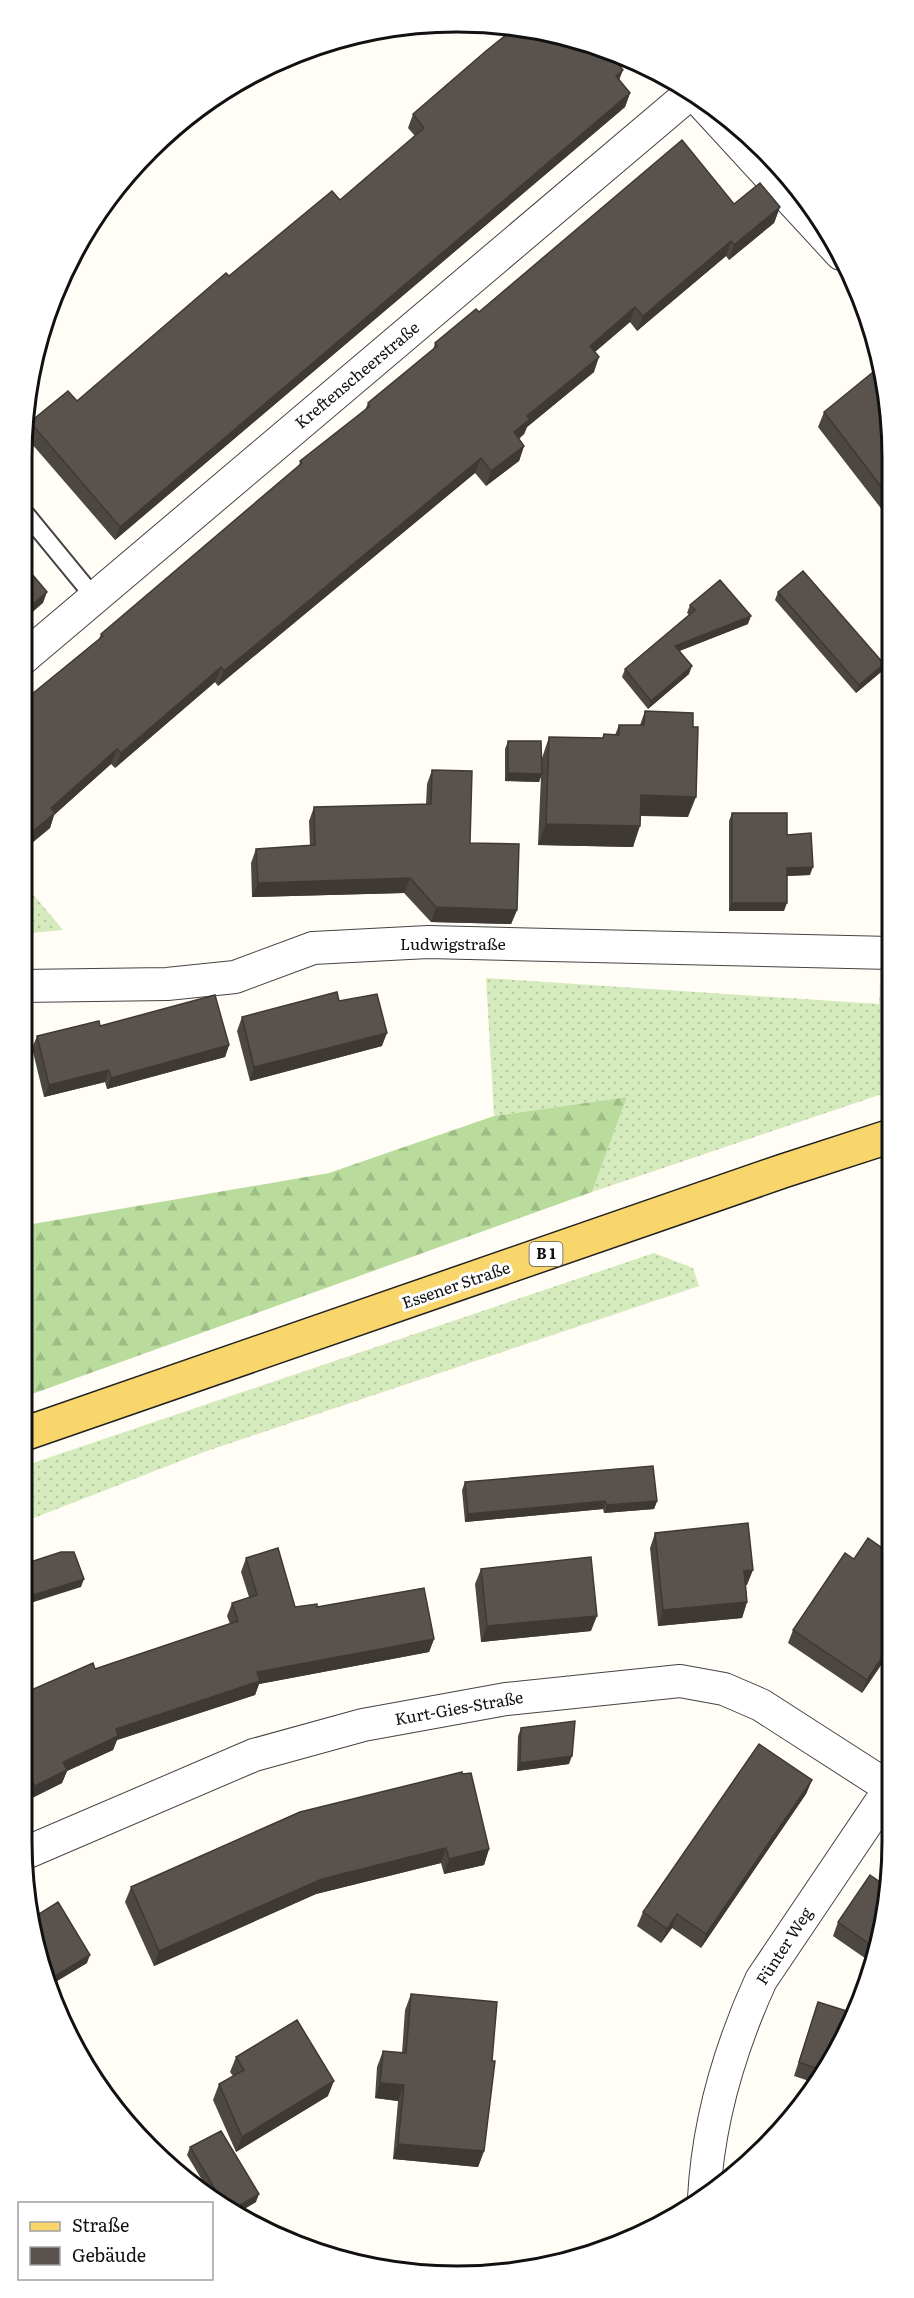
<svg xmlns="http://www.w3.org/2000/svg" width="914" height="2298" font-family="Literata,serif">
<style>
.grass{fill:url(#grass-dots)}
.forest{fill:url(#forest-firs)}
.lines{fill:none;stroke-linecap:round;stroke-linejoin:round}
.lane-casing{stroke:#444;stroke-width:20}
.street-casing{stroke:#444;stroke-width:34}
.primary-casing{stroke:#222;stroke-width:36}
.lane{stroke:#fff;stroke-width:16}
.street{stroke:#fff;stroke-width:32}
.primary{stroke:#f9d66b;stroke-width:33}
.wall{fill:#4d4742}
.shaded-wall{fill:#3f3936}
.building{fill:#5a524d;stroke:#3f3936;stroke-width:1.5}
.labels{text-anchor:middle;stroke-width:6;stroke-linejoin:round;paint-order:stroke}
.shield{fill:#fff;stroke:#585858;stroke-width:1.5}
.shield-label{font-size:15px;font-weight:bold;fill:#111}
.street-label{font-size:16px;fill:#111;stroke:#fff}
.rim{fill:none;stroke:#111;stroke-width:3}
</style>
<defs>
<pattern id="grass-dots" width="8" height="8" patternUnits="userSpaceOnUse" patternTransform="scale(1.5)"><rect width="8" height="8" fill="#d5ebbd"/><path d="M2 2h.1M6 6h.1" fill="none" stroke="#b6c8a1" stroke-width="1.8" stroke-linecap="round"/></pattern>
<pattern id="forest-firs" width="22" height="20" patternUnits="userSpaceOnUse" patternTransform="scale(1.5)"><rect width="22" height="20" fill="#b9dc9c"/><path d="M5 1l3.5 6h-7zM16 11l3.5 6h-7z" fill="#9ebc85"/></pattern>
</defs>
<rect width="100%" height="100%" fill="#fffdf5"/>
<path class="grass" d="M890,730L891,1091L592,1192L627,1097L494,1116L486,978L879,1004Z
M21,880L63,930L21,934Z
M654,1253L693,1268L699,1286L201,1453L21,1523V1467Z"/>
<path class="forest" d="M627,1097L592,1192L21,1398V1226L329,1173L494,1116Z"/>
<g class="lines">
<g class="lane-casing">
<path id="lane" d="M21,508L94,597"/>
</g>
<g class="street-casing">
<path id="street" d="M692,92L841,254
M21,660L693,91
M21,986L167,984L235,977L313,948L428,942L891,953
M23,1854L254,1755L363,1725L506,1699L680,1681L724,1689L761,1705L890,1788
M704,2198C708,2123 730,2048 761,1980L893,1784"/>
</g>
<g class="primary-casing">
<path id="primary" d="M21,1435L783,1171L891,1136"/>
</g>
<use href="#lane" class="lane"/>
<use href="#street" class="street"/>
<use href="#primary" class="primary"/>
</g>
<path class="wall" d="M513,34L619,80L630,93L625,107L115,540L25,436L30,422L77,401L229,276L340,200L415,136L408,128L413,114Z
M734,204L780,207L774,223L729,260L726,256L637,331L630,322L595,352L594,372L527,427L524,434L519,439L524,446L519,461L486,486L475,473L218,686L215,682L115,768L111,764L54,815L50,828L27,847L21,840V703L99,639L101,634L299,466L300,461L365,410L368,403L433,350L435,343L479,312Z
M889,400L890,520L818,427L824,412Z
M778,592L884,664L881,672L856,693L775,600Z
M690,605L748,624L679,651L689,674L648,709L622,677L625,669L689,615L687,613Z
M645,711L688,817L641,816L633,847L538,845L541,776L539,782L505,781V749L508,741L542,758L549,737L603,738L604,734L615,735L619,725H640Z
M432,770L470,843L517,910L511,924L431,922L404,893L252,897L251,863L256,849L310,846L309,821L314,807L426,804L427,784Z
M732,813L787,835L810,875L787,876L784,911H729V821Z
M339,1001L382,1046L250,1081L237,1031L242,1017Z
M100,1026L229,1045L225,1057L107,1089L105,1082L44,1097L32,1048L37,1036Z
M465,1482L657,1501L654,1509L604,1513L603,1509L465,1522L462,1490Z
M892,1532V1649L862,1693L788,1643L793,1630L854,1559L881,1547Z
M655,1533L747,1585H746L747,1602L742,1618L658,1626L650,1548Z
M246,1558L295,1607H317L434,1639L429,1652L259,1684L255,1695L117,1740L113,1750L67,1771L62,1783L30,1799L24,1789L21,1791V1698L22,1694L230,1624L227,1616L232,1603L249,1597L241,1572Z
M481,1569L591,1631L481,1642L475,1584Z
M521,1728L569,1764L517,1771L518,1736Z
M812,1780L806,1794L701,1948L672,1928L661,1943L637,1926L643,1912Z
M300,1812L489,1849L484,1865L444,1874L441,1863L316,1894L154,1966L125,1902L131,1887Z
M886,1886L870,1981L862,1995L872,1963L833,1936L838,1922Z
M34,1917L87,1963L52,1984L42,1967Z
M411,1994L484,2151L478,2167L393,2159L398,2101L375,2098L377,2067L383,2051L402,2053L405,2010Z
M818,2002L853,2013L812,2082L794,2076Z
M236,2057L328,2096L236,2152L213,2100L219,2084L233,2076L230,2072Z
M190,2147L256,2202L234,2215L211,2195L187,2155Z"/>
<path class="shaded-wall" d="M623,70L618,83L616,76Z
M630,93L625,107L115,540L120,527Z
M780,207L774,223L729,260L734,245Z
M731,241L726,256L637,331L643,316Z
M635,307L630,322L584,361L590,346Z
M599,357L594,372L527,427L524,434L508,447L514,432L527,416Z
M524,446L519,461L486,486L491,471Z
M481,458L475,473L218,686L224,671Z
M47,592L43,603L21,622V614Z
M751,616L748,624L672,654L675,646Z
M884,664L881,672L856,693L859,685Z
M692,666L689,674L648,709L651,701Z
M221,667L215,682L115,768L121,753Z
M117,749L111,764L54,815L50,828L27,847L32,832L51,808Z
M508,773L542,774L539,782L505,781Z
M641,795L696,797L688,817L634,815Z
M546,824L640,826L633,847L538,845Z
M813,867L810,875L784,876L787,868Z
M410,878L404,893L252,897L258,883Z
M732,903H787L784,911H729Z
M436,907L517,910L511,924L431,922Z
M387,1033L382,1046L250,1081L254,1067Z
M229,1045L225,1057L107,1089L111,1078Z
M109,1070L105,1082L44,1097L49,1085Z
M605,1501L603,1509L465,1522L468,1514Z
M657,1501L654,1509L604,1513L607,1505Z
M753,1570L747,1585L739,1587L744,1571Z
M84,1579L81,1587L21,1606V1599Z
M747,1602L742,1618L658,1626L663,1610Z
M597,1616L591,1631L481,1642L487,1626Z
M434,1639L429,1652L259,1684L255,1695L117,1740L113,1750L67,1771L62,1783L30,1799L35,1786L63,1762L116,1729L257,1672Z
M892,1642V1649L862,1693L867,1680Z
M572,1756L569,1764L517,1771L520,1763Z
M29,1776L24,1789L21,1791V1780Z
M812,1780L806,1794L701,1948L706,1934Z
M446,1848L441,1863L316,1894L154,1966L159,1951L322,1879Z
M489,1849L484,1865L444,1874L449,1859Z
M677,1914L672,1928L661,1943L667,1929Z
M90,1955L87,1963L52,1984L55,1976Z
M334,2081L328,2096L236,2152L242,2137Z
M380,2083L404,2085L398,2101L375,2098Z
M398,2144L484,2151L478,2167L393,2159Z
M259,2194L256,2202L234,2215L230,2211Z"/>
<path class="building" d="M521,26L597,44L605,48L623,70L616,76L630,93L120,527L30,422L68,391L77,401L226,273L229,276L332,191L340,200L424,128L413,114L486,51L511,31L513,34Z
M682,140L734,204L760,183L780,207L734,245L731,241L643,316L635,307L590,346L599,357L527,416L530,419L514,432L524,446L491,471L481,458L224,671L221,667L121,753L117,749L51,808L55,813L32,832L21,818V703L103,636L101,634L302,463L300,461L370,406L368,403L437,346L435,343L476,309L479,312Z
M878,368L881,372L889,400V497L824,412Z
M21,561L47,592L21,614Z
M803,571L884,664L859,685L778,592Z
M720,580L751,616L675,646L692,666L651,701L625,669L695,610L690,605Z
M645,711L693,713V727H698L696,797L641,795L640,826L546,824L549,737L603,738L604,734L619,735V725H644Z
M508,741H541L542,774L508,773Z
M432,770L472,771L470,843L519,844L517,910L436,907L410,878L258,883L256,849L315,845L314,807L431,804Z
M732,813H787V835L811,833L813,867L787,868V903H732Z
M337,992L339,1001L377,994L387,1033L254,1067L242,1017Z
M215,995L229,1045L111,1078L109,1070L49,1085L37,1036L99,1021L100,1026Z
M653,1466L657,1501L607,1505L605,1501L468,1514L465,1482Z
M748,1523L753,1570L744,1571L747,1602L663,1610L655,1533Z
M892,1532V1642L867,1680L793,1630L845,1553L854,1559L868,1538L881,1547Z
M278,1548L295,1607L317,1604V1607L424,1588L434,1639L257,1672L260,1681L116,1729L118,1736L63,1762L67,1770L35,1786L29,1776L21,1780V1710L30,1705L22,1694L93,1663L95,1669L238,1621L232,1603L257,1595L246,1558Z
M61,1552H74L84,1579L21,1599V1565Z
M591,1557L597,1616L487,1626L481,1569Z
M575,1721L572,1756L520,1763L521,1728Z
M759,1744L812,1780L706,1934L677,1914L667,1929L643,1912Z
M462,1772V1774L471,1773L489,1849L449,1859L446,1848L322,1879L159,1951L131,1887L300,1812Z
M870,1875L886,1886L875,1948L838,1922Z
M58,1902L90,1955L55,1976L39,1950L34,1917Z
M873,1963L870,1981L864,1991Z
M411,1994L497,2002L492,2061H495L484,2151L398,2144L404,2085L380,2083L383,2051L406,2053Z
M818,2002L853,2013L808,2097L817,2069L799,2062Z
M297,2020L334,2081L242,2137L219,2084L244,2070L236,2057Z
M221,2131L259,2194L230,2211L226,2208L190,2147Z"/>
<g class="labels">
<rect class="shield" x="529.5" y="1242" width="33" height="24" rx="4.5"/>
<g class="shield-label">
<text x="546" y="1259">B 1</text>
</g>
<g class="street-label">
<text transform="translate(357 375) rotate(-40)" y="6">Kreftenscheerstraße</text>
<text x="453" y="950">Ludwigstraße</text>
<text transform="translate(456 1285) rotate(-19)" y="6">Essener Straße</text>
<text transform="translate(459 1708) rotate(-10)" y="6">Kurt-Gies-Straße</text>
<text transform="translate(784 1946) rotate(-57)" y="6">Fünter Weg</text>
</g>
</g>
<path d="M0 0H914V2298H0ZM457 32H457A425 425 0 0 1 882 457V1841A425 425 0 0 1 457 2266H457A425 425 0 0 1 32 1841V457A425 425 0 0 1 457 32Z" fill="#fff" fill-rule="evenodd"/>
<path class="rim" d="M457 32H457A425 425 0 0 1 882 457V1841A425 425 0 0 1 457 2266H457A425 425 0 0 1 32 1841V457A425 425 0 0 1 457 32Z"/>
<rect x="18" y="2202" width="195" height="78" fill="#ffffff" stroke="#a0a0a0" stroke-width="1.5"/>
<rect x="30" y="2222" width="30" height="9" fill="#f9d66b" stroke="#a0a0a0" stroke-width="1.5"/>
<text x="72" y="2232" font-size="18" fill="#111111">Straße</text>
<rect x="30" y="2247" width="30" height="18" fill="#5a524d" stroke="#a0a0a0" stroke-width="1.5"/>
<text x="72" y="2262" font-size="18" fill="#111111">Gebäude</text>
</svg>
